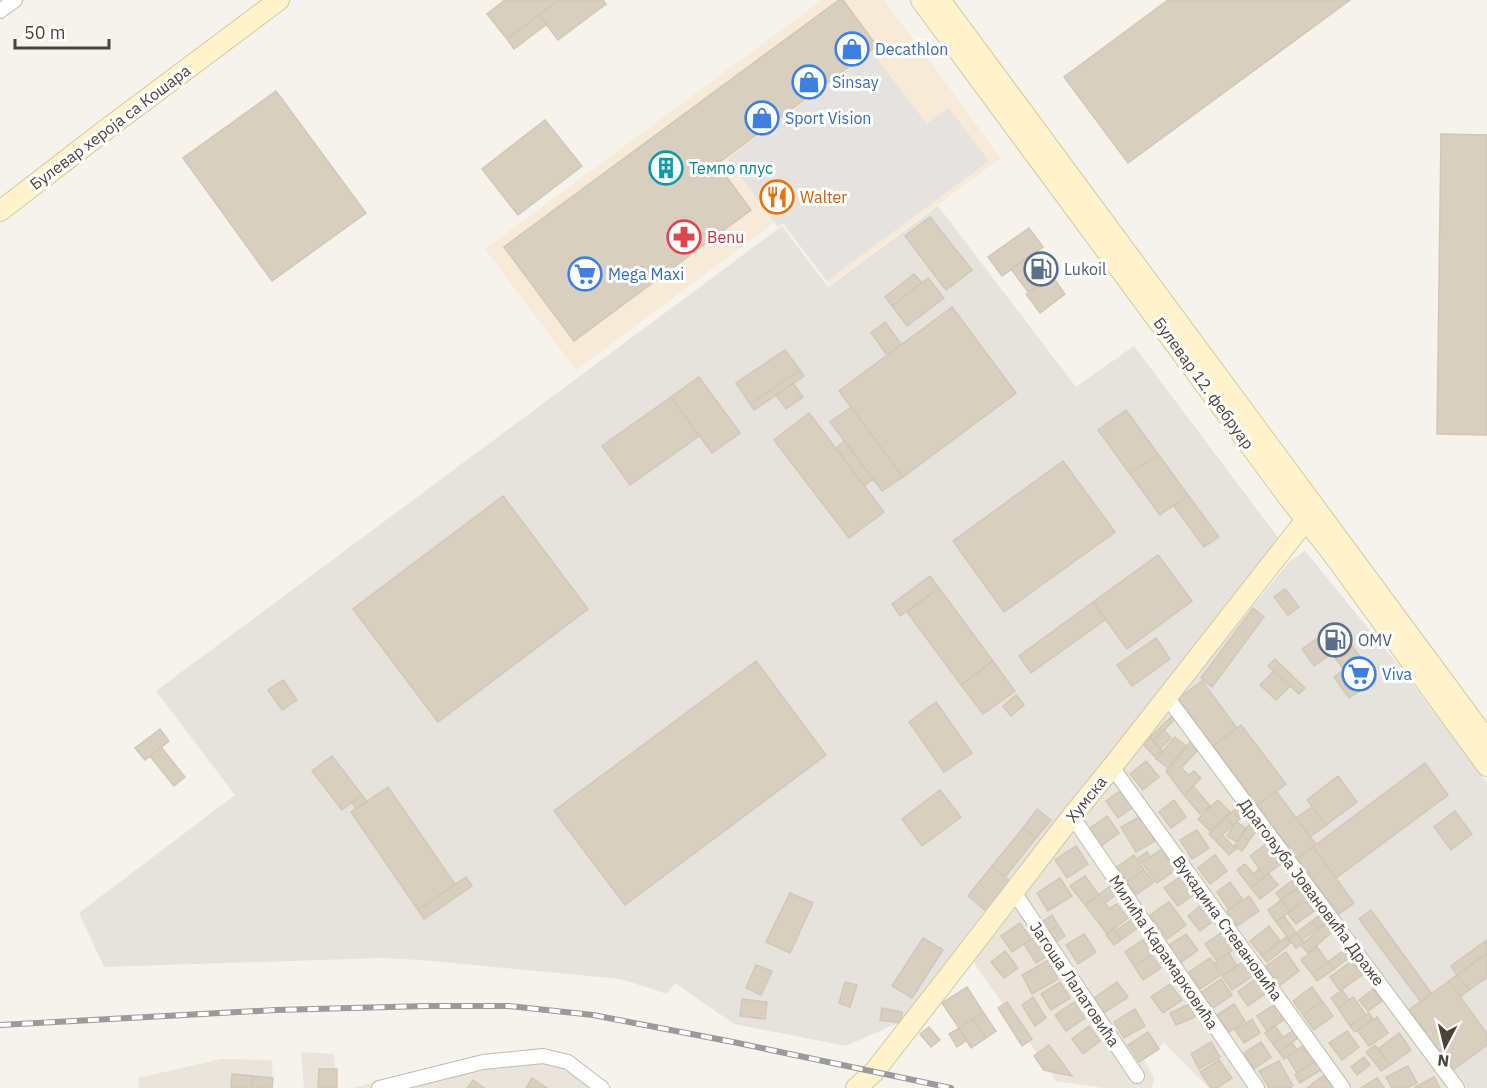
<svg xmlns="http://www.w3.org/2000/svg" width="1487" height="1088" font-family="'IBM Plex Sans',sans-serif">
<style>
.residential{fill:#eae5da}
.commercial{fill:#f7ead8}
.industrial{fill:#e6e2dd}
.parking{fill:#e5e3e0}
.building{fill:#d8cfc1;stroke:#d3c7b4;stroke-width:1.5}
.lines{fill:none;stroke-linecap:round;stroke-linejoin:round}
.street-casing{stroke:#c2bbae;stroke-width:16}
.secondary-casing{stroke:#d6c79b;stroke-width:22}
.street{stroke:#fff;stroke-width:14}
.secondary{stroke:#fff3cd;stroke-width:20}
.rail-casing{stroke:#9a9a9a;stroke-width:6}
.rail{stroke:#fff;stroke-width:4;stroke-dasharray:11;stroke-linecap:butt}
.labels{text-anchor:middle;stroke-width:6;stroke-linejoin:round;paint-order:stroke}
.shop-label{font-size:16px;fill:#366cbe;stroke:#fff;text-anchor:start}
.street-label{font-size:16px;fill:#4b4439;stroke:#fff}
.culture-label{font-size:16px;fill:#0d838f;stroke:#fff;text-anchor:start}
.food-label{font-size:16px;fill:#c56008;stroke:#fff;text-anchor:start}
.health-label{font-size:16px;fill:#be3a42;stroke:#fff;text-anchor:start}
.service-label{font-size:16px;fill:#4e5e75;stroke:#fff;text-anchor:start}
</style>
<rect width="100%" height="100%" fill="#f6f3ec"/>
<path class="residential" d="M1163,686L1467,1088H1209L1164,1043L1144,1060L1154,1078L1152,1088H1104L1056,1081L961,944Z
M301,1052L334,1054L337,1088H304Z
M489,1055H568L612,1088H352Z
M221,1059L272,1060L273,1088H139L138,1078Z"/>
<path class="commercial" d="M822,0H884L1001,158L829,285L779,219L576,370L485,249Z"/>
<path class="industrial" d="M938,206L1076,387L1134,346L1279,539L900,1022L846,1046L734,1024L675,983L667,994L621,979L421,960L381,958L104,967L79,913L235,795L156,691L782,226L828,287Z
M1305,551L1399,666L1487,783V1088H1467L1175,701L1289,562Z"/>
<path class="parking" d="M872,52L927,124L949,108L989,161L827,281L783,223L778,227L727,159Z"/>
<path class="building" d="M505,0H559L507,39L487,14Z
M559,0H603L606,4L558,40L539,15Z
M839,0H843L877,46L717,164L751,210L574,341L504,247Z
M1168,0H1350L1128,163L1064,77Z
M539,15L547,24L514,49L507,39Z
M276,91L366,213L272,281L183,158Z
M545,120L582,166L518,215L482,169Z
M1441,134L1487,135V435L1437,434Z
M783,181L794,196L771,213L760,198Z
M930,217L972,270L946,290L905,236Z
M1029,228L1043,247L1002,276L988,257Z
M1031,255L1048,278L1028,292L1011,269Z
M914,274L922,283L892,306L885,297Z
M1052,276L1065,294L1040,313L1026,294Z
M928,278L944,298L907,326L892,306Z
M952,307L1016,393L903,477L839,391Z
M885,322L901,344L887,355L871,333Z
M785,350L800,370L750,404L736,383Z
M800,370L804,376L754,410L750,404Z
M699,377L740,433L712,453L671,397Z
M793,383L803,397L786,409L776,395Z
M671,397L699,436L630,485L602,446Z
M851,407L903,477L882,491L830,422Z
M1126,410L1158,454L1130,474L1098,430Z
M809,413L884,512L849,538L774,440Z
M845,441L873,479L864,486L836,448Z
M1158,454L1188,495L1160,515L1130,474Z
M1063,461L1115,532L1004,612L953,541Z
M1188,495L1219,537L1204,547L1174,506Z
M503,496L588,609L438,722L353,609Z
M1158,555L1192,601L1127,649L1093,602Z
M930,576L939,588L900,616L892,604Z
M939,588L993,661L961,685L907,612Z
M1285,589L1299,607L1288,615L1274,597Z
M1093,602L1106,619L1031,673L1019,656Z
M1253,608L1264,617L1212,687L1201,678Z
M1337,625L1361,658L1344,670L1332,653L1314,666L1302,649Z
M1156,638L1170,659L1132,686L1117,665Z
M1361,658L1376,679L1349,698L1334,677Z
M1275,659L1305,688L1299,694L1268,666Z
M756,661L826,755L625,905L554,811Z
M993,661L1015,691L983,714L961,685Z
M1274,671L1290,686L1276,700L1260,685Z
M283,680L297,700L282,710L268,690Z
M1202,681L1237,728L1213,746L1178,699Z
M1016,695L1024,705L1011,716L1003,706Z
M936,702L972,753L944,772L909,722Z
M1171,717L1174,720L1153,741L1150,737Z
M1241,725L1286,784L1257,805L1213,746Z
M160,729L169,741L145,760L135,748Z
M1164,730L1171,738L1160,749L1153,741Z
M1150,737L1162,750L1155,757L1143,744Z
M1175,737L1186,746L1168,768L1156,759Z
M1191,741L1200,748L1181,768L1189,775L1194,771L1201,778L1184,795L1166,771Z
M161,747L185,777L174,786L150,756Z
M332,756L362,795L342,810L312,771Z
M1146,761L1159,777L1143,790L1130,774Z
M1425,763L1448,795L1336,878L1313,847Z
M1338,776L1357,802L1326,825L1307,800Z
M388,787L455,884L418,910L351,812Z
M1194,787L1210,806L1200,814L1184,795Z
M940,790L961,817L922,846L902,819Z
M1121,790L1133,807L1118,818L1106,801Z
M1276,791L1316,844L1297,858L1257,805Z
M362,795L367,802L356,809L352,802Z
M1174,800L1186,817L1171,828L1159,812Z
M1218,800L1230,812L1210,831L1198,819Z
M1239,806L1244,812L1238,817L1233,811Z
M1312,807L1326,825L1310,837L1296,818Z
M1037,809L1051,820L1036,838L1023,828Z
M1233,811L1240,819L1233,825L1226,818Z
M1455,811L1472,834L1451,850L1434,827Z
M1107,816L1119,833L1101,846L1089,829Z
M1141,816L1155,841L1136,852L1121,827Z
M1226,818L1233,825L1216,841L1209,834Z
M1236,822L1246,828L1237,842L1227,836Z
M1251,822L1259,827L1249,841L1242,835Z
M1023,828L1036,838L1005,877L992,866Z
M1197,830L1209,848L1192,859L1180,840Z
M1222,835L1236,849L1229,855L1216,841Z
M1242,835L1249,841L1242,851L1234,846Z
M1266,844L1282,863L1265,876L1250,856Z
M1076,846L1088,864L1067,878L1055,860Z
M1313,847L1354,903L1339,914L1297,858Z
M1163,848L1178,868L1157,883L1142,863Z
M1147,852L1150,857L1142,863L1138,858Z
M1134,855L1144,870L1127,882L1117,867Z
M1215,855L1227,871L1210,884L1198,868Z
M1245,864L1259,881L1251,888L1237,870Z
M992,866L1010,881L986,911L968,896Z
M1259,869L1265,876L1259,881L1253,874Z
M1144,870L1154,882L1136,895L1127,882Z
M1269,874L1278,885L1260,899L1251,888Z
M1183,875L1196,893L1178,906L1164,888Z
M1085,876L1099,895L1085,905L1070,886Z
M466,877L472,886L424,919L418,910Z
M1060,878L1072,896L1048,911L1037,893Z
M1293,880L1299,887L1281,900L1276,893Z
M1230,882L1243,900L1229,910L1217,892Z
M1113,884L1120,892L1105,903L1109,909L1117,904L1128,918L1107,934L1085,905Z
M1302,884L1310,895L1290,911L1281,900Z
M790,893L813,903L790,953L766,942Z
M1249,896L1259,911L1237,926L1227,911Z
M1281,900L1290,911L1276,922L1268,910Z
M1306,901L1314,911L1296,924L1288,914Z
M1169,902L1186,925L1167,939L1150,915Z
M1203,903L1216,919L1200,931L1188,916Z
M1371,910L1432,994L1421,1002L1359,919Z
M1324,912L1330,919L1318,928L1312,921Z
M1052,915L1058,925L1049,931L1043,921Z
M1137,916L1143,924L1121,940L1115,931Z
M1284,916L1296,933L1289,939L1276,922Z
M1312,921L1318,928L1302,940L1296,933Z
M1020,923L1031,939L1012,952L1001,936Z
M1325,924L1332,932L1308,953L1301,945Z
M1058,925L1065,936L1056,942L1049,931Z
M1269,926L1280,941L1262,956L1250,941Z
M1114,929L1121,940L1114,945L1106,935Z
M1224,931L1236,948L1217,961L1205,944Z
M1296,933L1304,943L1296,948L1289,939Z
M1084,934L1096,952L1078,964L1066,945Z
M1186,934L1198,950L1180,963L1168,946Z
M1037,936L1049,955L1036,963L1024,944Z
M1286,937L1291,943L1267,962L1262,956Z
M923,938L943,950L912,998L892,986Z
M1143,940L1152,955L1134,966L1125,952Z
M1487,940V953L1457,975L1451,966Z
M1350,946L1355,953L1334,969L1328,962Z
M1317,947L1328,962L1312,974L1301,960Z
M1005,951L1018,968L1004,978L991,962Z
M1286,952L1299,971L1280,985L1266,966Z
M1229,953L1237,966L1224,975L1215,963Z
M1487,953V977L1469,990L1457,975Z
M1152,955L1161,968L1143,980L1134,966Z
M1210,958L1221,975L1200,989L1189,972Z
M1048,960L1058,979L1032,994L1022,975Z
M1244,961L1254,975L1232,990L1222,976Z
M1352,961L1362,975L1340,991L1330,977Z
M1328,962L1334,969L1317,981L1312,974Z
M756,965L772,971L761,995L746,988Z
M1457,975L1469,990L1460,997L1449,981Z
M1221,979L1232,995L1210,1010L1199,994Z
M1255,979L1266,993L1248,1006L1238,992Z
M1449,981L1487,1034V1045L1453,1070L1409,1010Z
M845,982L857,985L850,1007L839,1003Z
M1060,982L1070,998L1051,1010L1041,994Z
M1117,982L1128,997L1104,1013L1094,998Z
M1170,984L1182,1000L1163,1013L1151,997Z
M967,987L983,1012L959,1028L942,1003Z
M1312,987L1322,1001L1303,1015L1293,1001Z
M1373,989L1382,1001L1368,1011L1359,1000Z
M1342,990L1349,1000L1338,1008L1331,998Z
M1033,997L1046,1018L1035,1026L1022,1005Z
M1353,997L1366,1015L1350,1026L1338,1008Z
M742,999L767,1002L765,1019L740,1016Z
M1322,1001L1333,1016L1314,1030L1303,1015Z
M1007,1002L1032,1039L1022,1046L998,1008Z
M1074,1002L1085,1018L1066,1031L1055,1015Z
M1189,1004L1195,1017L1176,1025L1170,1013Z
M1234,1004L1245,1021L1229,1032L1217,1015Z
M1275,1004L1285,1019L1267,1031L1257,1016Z
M882,1008L902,1012L901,1023L880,1020Z
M1135,1009L1145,1026L1124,1038L1114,1022Z
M983,1012L996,1031L986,1038L973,1019Z
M1369,1013L1373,1019L1355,1032L1350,1026Z
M1377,1017L1388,1033L1369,1046L1357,1030Z
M973,1019L986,1038L971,1048L959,1028Z
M1252,1019L1260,1033L1244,1043L1235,1030Z
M1089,1026L1100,1041L1083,1054L1072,1039Z
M1275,1026L1283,1037L1273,1044L1265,1033Z
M929,1027L940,1040L931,1047L920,1034Z
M959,1028L967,1040L957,1047L949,1034Z
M1297,1028L1302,1035L1279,1052L1273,1044Z
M1347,1031L1359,1047L1342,1060L1329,1043Z
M1148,1032L1159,1049L1139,1062L1128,1045Z
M1399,1033L1411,1050L1390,1065L1378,1049Z
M1211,1042L1220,1057L1199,1069L1191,1054Z
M1261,1042L1271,1057L1254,1069L1244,1053Z
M1292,1043L1297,1050L1284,1059L1279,1052Z
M1049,1045L1072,1076L1044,1070L1034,1056Z
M1375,1045L1384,1056L1375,1063L1366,1052Z
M1302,1046L1313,1062L1297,1073L1287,1057Z
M1384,1056L1390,1065L1381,1071L1375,1063Z
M1364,1057L1370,1065L1357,1075L1351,1067Z
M1219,1060L1232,1078L1217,1088H1211L1200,1072Z
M1279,1061L1293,1086L1289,1088H1269L1259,1071Z
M1316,1061L1322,1069L1300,1083L1295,1075Z
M1408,1066L1417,1083L1407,1088H1392L1386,1077Z
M319,1069H337V1088H318Z
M232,1074L253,1076L252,1088H231Z
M1324,1075L1334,1088H1307Z
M253,1076L273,1078L272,1088H252Z
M1434,1077L1440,1088H1415V1087Z
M532,1078L547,1088H526Z
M1377,1078L1384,1088H1361Z
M473,1080L484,1088H467Z"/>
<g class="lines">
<g class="street-casing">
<path id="street" d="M0,11L15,0
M1167,697L1457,1088
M1112,767L1343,1088
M1072,816L1257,1088
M1014,892L1137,1076
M379,1088L483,1062L543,1056L568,1062L602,1088"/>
</g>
<g class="secondary-casing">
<path id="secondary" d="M921,0L1288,497L1335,557L1487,766
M940,0L1487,740
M0,211L108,128L279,0
M856,1088L874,1072L959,963L1072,816L1112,767L1312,512"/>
</g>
<use href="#street" class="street"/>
<use href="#secondary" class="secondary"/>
<g class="rail-casing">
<path id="rail" d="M0,1025L276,1010L427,1006H509L593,1015L733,1042L951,1088"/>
</g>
<use href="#rail" class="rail"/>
</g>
<defs>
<g id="shop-ring" transform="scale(1.725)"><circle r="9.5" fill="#fff" stroke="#3f7fe0" stroke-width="1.5"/><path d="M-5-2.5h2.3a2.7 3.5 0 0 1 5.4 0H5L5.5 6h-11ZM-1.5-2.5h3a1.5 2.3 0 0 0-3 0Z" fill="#3f7fe0"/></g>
<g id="building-ring" transform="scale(1.725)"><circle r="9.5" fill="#fff" stroke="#0f9aa8" stroke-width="1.5"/><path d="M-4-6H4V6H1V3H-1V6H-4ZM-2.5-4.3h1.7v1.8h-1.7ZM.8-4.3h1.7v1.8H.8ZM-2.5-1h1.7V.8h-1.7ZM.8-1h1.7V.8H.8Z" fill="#0f9aa8"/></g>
<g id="restaurant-ring" transform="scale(1.725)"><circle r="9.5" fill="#fff" stroke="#e8710a" stroke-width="1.5"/><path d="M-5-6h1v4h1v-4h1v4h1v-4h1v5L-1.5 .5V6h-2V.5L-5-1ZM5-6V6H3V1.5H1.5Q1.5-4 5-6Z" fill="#e8710a"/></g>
<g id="pharmacy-ring" transform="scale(1.725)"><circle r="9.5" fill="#fff" stroke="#e0444e" stroke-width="1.5"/><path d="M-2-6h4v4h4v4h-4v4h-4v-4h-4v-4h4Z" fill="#e0444e"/></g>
<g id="fuel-ring" transform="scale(1.725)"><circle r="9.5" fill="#fff" stroke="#5c6f8a" stroke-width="1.5"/><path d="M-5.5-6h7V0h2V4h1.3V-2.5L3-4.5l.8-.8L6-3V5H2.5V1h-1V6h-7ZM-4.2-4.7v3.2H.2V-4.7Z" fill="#5c6f8a"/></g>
<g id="supermarket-ring" transform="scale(1.725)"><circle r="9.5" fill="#fff" stroke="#3f7fe0" stroke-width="1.5"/><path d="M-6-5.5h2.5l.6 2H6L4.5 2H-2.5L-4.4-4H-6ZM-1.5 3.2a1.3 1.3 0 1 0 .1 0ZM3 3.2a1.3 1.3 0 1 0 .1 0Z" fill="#3f7fe0"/></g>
</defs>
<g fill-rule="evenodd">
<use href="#shop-ring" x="852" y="49"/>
<use href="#shop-ring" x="809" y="82"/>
<use href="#shop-ring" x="762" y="118"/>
<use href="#building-ring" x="666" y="168"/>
<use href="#restaurant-ring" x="777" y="197"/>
<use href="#pharmacy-ring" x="684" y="237"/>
<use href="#fuel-ring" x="1041" y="269"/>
<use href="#supermarket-ring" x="585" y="274"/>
<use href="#fuel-ring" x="1335" y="640"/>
<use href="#supermarket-ring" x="1359" y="674"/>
</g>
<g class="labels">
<g class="shop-label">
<text x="875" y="55">Decathlon</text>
<text x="832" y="88">Sinsay</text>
<text x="785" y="124">Sport Vision</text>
<text x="608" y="280">Mega Maxi</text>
<text x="1382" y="680">Viva</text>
</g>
<g class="street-label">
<text transform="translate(110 127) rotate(-37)" y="6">Булевар хероја са Кошара</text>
<text transform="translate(1204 383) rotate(54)" y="6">Булевар 12. фебруар</text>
<text transform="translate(1086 799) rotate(-51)" y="6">Хумска</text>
<text transform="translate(1312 892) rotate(53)" y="6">Драгољуба Јовановића Драже</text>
<text transform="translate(1228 928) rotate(54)" y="6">Вукадина Стевановића</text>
<text transform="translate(1164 952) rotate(56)" y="6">Милића Карамарковића</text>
<text transform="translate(1075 984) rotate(56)" y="6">Јагоша Лалатовића</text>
</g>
<g class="culture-label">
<text x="689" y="174">Темпо плус</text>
</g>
<g class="food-label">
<text x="800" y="203">Walter</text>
</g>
<g class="health-label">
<text x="707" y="243">Benu</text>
</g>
<g class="service-label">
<text x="1064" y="275">Lukoil</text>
<text x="1358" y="646">OMV</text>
</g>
</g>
<g transform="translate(1445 1046) rotate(187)" stroke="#ffffff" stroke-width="4.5" paint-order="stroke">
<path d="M0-4.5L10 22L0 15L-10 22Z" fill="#4b4439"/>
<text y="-9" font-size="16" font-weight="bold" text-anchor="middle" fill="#4b4439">N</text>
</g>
<path d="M15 39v9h94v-9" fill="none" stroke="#4b4439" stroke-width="3"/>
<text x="24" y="39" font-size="18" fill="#4b4439" stroke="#ffffff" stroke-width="4.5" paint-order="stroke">50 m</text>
</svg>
